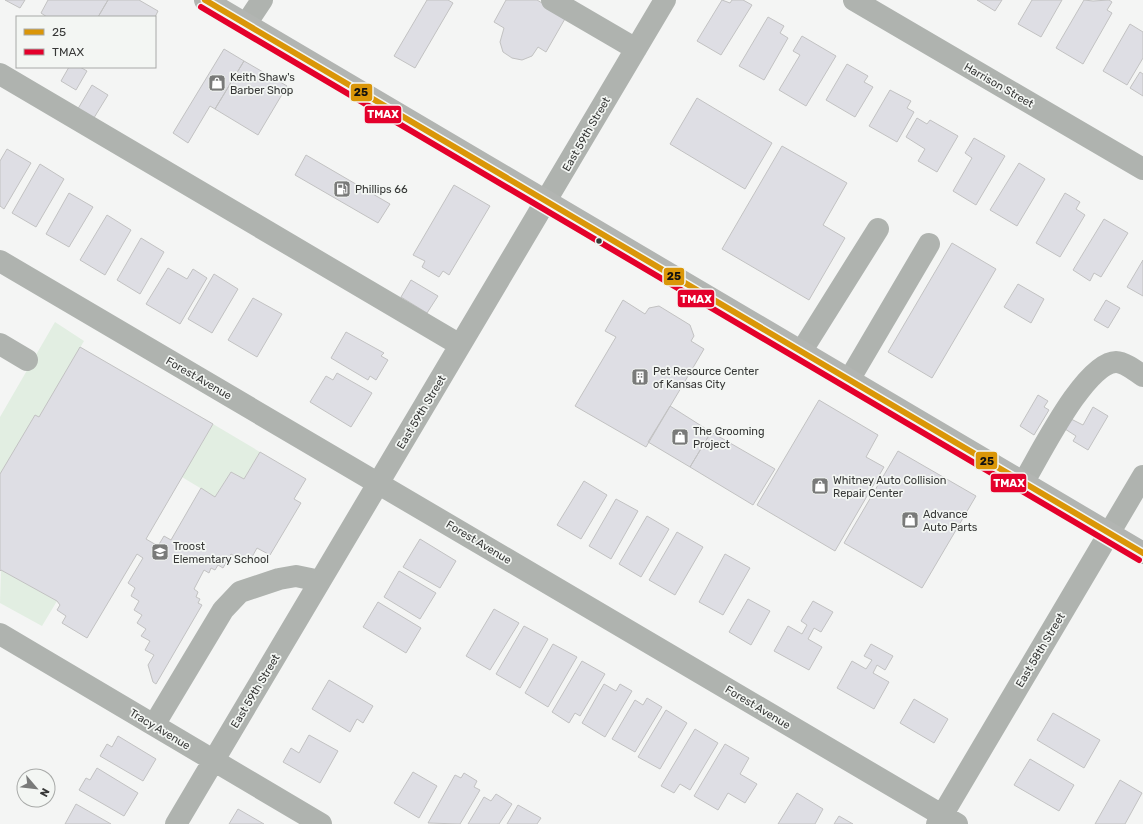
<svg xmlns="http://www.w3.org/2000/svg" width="1143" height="824" font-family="Rubik,sans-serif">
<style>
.green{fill:#e2eee2}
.building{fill:#dedee4;stroke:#c2c2c2}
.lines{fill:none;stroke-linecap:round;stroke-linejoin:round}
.minor{stroke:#afb3af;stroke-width:22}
.major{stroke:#b2b5b2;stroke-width:22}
.bus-1-casing{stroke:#f3f6f3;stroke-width:9}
.bus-2-casing{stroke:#f3f6f3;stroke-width:9}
.bus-1{stroke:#da9608;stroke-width:6}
.bus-2{stroke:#e4002b;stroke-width:6}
.bus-dot{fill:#373837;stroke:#f3f6f3;stroke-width:1.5}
.labels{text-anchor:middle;stroke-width:3.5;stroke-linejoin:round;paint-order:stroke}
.poi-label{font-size:11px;fill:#373837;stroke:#f3f6f3;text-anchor:start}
.street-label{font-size:11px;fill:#373837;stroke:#f3f6f3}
.line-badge{stroke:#f3f6f3;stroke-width:1.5}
.badge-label{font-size:11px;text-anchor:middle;font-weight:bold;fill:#fff}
.pale-badge-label{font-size:11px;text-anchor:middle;font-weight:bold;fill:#111}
</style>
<rect width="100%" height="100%" fill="#f4f5f4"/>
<path class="green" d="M55,322L84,341L39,417L0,474V417Z
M213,424L260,452L244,479L231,472L215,497L182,477Z
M1,570L57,601L42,626L0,603Z"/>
<path class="building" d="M5,0H25L20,8Z
M48,0H108L98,17H47L41,13Z
M108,0H139L158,11L155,17H98Z
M427,0H448L453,3L415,68L394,56Z
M506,0H537L566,17L546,52L538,47L532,56L522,60L512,58L503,52L500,42L504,28L494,22Z
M722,0L730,3L732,0H743L752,5L721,55L697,41Z
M977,0H1002L995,11Z
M1032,0H1062L1041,37L1018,24Z
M1084,0L1093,1L1109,0L1112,2L1107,10L1112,13L1083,64L1056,48Z
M768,17L784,26L780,33L788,38L764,80L739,66Z
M1130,24L1143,32V58L1127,85L1103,71Z
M802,36L836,56L806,106L779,90L800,55L793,51Z
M224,49L244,61L215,109L210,106L188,143L173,133Z
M244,61L287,86L258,135L215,109Z
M847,64L868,76L864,82L873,87L855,117L826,100Z
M69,67H80L87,71L76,90L61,81Z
M1140,72L1143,74V96L1130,88Z
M92,85L108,95L92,121L76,112Z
M890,90L911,101L907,108L914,112L897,142L869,126Z
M697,98L772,143L745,189L670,144Z
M917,118L927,124L930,120L958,136L937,172L918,161L925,149L906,137Z
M974,138L1005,156L976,205L953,191L972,158L965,153Z
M782,146L847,183L823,225L845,238L809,300L722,249Z
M7,149L31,163L4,209L0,206V161Z
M306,155L390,204L378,223L295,175Z
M1019,163L1045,179L1017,226L990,210Z
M40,164L64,179L36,227L12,213Z
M454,185L490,206L449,275L443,271L439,277L422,267L425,261L413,255Z
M69,193L93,207L69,247L46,234Z
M1065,193L1080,202L1076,209L1085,215L1060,257L1036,243Z
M107,215L131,230L105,275L80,260Z
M1104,219L1128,233L1101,277L1094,273L1090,281L1073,270Z
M141,238L164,252L140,294L117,280Z
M952,243L996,269L932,378L888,352Z
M1143,260V296L1127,287Z
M168,268L187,279L193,269L207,278L180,324L146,304Z
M214,274L238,289L212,333L188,319Z
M411,280L438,296L427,313L401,297Z
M1018,284L1044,299L1031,323L1004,307Z
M253,298L282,314L257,357L228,340Z
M623,300L645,314L649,308L659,306L690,325L694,336L691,341L704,349L646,447L575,406L616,337L605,331Z
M1106,300L1120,308L1108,328L1094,320Z
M346,332L384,353L381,356L388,360L376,380L370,376L368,380L331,358Z
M80,347L213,424L146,539L158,546L164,536L171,540L201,488L215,497L231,472L244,479L260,452L306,479L294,499L301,503L270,555L257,548L248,564L231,554L223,568L218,565L215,570L211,568L209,573L204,570L194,589L198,592L196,597L200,599L198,603L202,605L156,684L153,682L148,665L154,655L145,650L150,641L141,636L146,629L137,623L142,615L134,610L139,601L131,596L135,588L128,583L143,558L137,554L87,638L62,623L66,616L57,610L60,605L57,601L1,570L0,571V474L35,415L39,417Z
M337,373L372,393L351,427L310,402L326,376L333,380Z
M1038,395L1048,401L1044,407L1049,410L1034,435L1020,426Z
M819,400L878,435L866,457L884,467L835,551L757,505Z
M670,406L711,432L690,467L648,442Z
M1093,407L1108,416L1088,450L1073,441L1076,436L1065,429L1071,419L1083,425Z
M711,432L775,469L753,505L690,467Z
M898,451L976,496L922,588L844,543Z
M584,481L607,495L581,539L557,525Z
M616,499L638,511L611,559L589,546Z
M647,516L669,529L641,577L619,564Z
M677,532L703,547L675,595L649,580Z
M420,539L456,561L440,588L403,567Z
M725,554L750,568L723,615L699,602Z
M399,571L436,593L420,619L384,597Z
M748,599L770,611L751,645L729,632Z
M813,601L833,612L821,632L814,628L808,639L822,647L809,670L774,651L788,626L802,634L807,625L801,621Z
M378,602L421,628L406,653L363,627Z
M494,609L519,623L490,670L466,656Z
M524,626L548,639L520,688L496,674Z
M553,644L577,657L548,707L525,693Z
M871,644L893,656L885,670L877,665L873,673L889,682L874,709L837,688L852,661L866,669L872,660L864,656Z
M582,661L605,674L580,716L575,713L569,723L552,712Z
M329,680L373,706L363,723L357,719L350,732L312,709Z
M604,684L616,691L620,684L632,691L605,737L582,723Z
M647,698L662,707L635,752L612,739L635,700L643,705Z
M914,699L948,719L934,743L900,723Z
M666,710L687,723L660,769L638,757Z
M1053,713L1100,740L1084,768L1037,740Z
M695,729L718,743L690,790L680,784L674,793L661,786Z
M309,735L338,751L320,783L283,762L291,748L299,753Z
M118,736L156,759L143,781L100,756L107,744L112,747Z
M725,744L749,758L740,774L757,784L745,803L728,793L718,810L694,796Z
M1030,759L1074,785L1059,811L1014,785Z
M97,768L138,793L124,816L79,790L86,778L90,780Z
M413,772L437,786L419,818L394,803Z
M464,773L477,781L474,787L480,790L460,824L428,823L455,775L461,778Z
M1120,780L1142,793L1125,824H1095Z
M797,793L823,809L815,824H778Z
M496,794L512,804L499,824H468L484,797L491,801Z
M76,804L111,824H65Z
M518,805L541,818L537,824H507Z
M238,809L264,824H229Z
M839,816L853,824H834Z"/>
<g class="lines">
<path class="minor" d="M552,0L636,49
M854,0L1143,169
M246,24L262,0
M0,74L460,345
M0,261L957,824
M0,344L27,360
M801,352L878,229
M849,380L929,244
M1023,483C1039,457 1085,362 1116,362C1124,362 1136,371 1143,376
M0,634L321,824
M154,725L223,610L240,592L279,579L296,576L320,581
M176,824L665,0
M937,824L1143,476"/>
<path class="major" d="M205,0L1143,553"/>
<g class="bus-1-casing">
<path id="bus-1" d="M205,0L1143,553"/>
</g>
<g class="bus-2-casing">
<path id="bus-2" d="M201,7L1139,560"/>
</g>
<use href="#bus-1" class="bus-1"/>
<use href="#bus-2" class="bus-2"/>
</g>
<defs>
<g id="shop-square" transform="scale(0.9)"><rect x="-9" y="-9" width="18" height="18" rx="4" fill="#797a79" stroke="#f3f6f3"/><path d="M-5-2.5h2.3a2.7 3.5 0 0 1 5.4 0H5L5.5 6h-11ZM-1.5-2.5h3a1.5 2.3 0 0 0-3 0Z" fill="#fff"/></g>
<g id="fuel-square" transform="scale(0.9)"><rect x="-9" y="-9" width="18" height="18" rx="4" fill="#797a79" stroke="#f3f6f3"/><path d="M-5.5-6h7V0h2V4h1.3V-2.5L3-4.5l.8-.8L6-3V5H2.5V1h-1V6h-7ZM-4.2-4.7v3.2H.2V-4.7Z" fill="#fff"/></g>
<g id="building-square" transform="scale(0.9)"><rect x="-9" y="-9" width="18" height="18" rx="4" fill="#797a79" stroke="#f3f6f3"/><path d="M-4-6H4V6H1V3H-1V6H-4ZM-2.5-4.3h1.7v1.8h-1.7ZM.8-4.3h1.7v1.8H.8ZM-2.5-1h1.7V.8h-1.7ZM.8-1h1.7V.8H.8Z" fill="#fff"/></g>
<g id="school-square" transform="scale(0.9)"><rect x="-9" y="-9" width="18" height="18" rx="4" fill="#797a79" stroke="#f3f6f3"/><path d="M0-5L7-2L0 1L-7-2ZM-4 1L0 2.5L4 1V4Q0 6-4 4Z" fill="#fff"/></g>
</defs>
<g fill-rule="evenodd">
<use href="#shop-square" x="217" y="83"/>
<use href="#fuel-square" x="342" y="189"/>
<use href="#building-square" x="640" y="377"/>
<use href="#shop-square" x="680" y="437"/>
<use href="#shop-square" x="820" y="486"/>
<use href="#shop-square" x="910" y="520"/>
<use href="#school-square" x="160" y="552"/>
</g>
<circle class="bus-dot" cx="599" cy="241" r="3.5"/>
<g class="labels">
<g class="poi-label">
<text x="230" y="81">Keith Shaw's<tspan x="230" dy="13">Barber Shop</tspan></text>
<text x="355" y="193">Phillips 66</text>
<text x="653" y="375">Pet Resource Center<tspan x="653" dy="13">of Kansas City</tspan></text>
<text x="693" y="435">The Grooming<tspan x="693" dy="13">Project</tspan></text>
<text x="833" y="484">Whitney Auto Collision<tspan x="833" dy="13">Repair Center</tspan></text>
<text x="923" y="518">Advance<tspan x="923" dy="13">Auto Parts</tspan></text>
<text x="173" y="550">Troost<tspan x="173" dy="13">Elementary School</tspan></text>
</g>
<g class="street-label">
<text transform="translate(999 85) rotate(30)" y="4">Harrison Street</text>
<text transform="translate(586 134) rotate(-60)" y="4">East 59th Street</text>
<text transform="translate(199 378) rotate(30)" y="4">Forest Avenue</text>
<text transform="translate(421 412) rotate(-59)" y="4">East 59th Street</text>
<text transform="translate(479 542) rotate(31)" y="4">Forest Avenue</text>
<text transform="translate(1040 650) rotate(-59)" y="4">East 58th Street</text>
<text transform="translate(255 691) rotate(-59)" y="4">East 59th Street</text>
<text transform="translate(758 707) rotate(31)" y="4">Forest Avenue</text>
<text transform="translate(160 729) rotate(31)" y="4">Tracy Avenue</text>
</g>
</g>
<g class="line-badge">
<rect x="350" y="83" width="23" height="19" rx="4" fill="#da9608"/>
<rect x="364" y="105" width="38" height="19" rx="4" fill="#e4002b"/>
<rect x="663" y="267" width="22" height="19" rx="4" fill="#da9608"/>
<rect x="677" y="289" width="38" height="19" rx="4" fill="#e4002b"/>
<rect x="975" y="451" width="23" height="19" rx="4" fill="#da9608"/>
<rect x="990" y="473" width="37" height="20" rx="4" fill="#e4002b"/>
</g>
<g class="badge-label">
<text x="383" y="118">TMAX</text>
<text x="696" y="303">TMAX</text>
<text x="1009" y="487">TMAX</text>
</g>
<g class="pale-badge-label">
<text x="361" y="96">25</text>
<text x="674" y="280">25</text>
<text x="987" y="465">25</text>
</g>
<rect x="16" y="16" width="140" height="52" fill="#f3f6f3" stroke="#a8aaa8"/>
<rect x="24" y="29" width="20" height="6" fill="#da9608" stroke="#a8aaa8"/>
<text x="52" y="36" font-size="12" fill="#373837">25</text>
<rect x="24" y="49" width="20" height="6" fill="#e4002b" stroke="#a8aaa8"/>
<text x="52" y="56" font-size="12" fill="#373837">TMAX</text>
<g transform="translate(36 788) rotate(118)"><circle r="19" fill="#f3f6f3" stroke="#a8aaa8"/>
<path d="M0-3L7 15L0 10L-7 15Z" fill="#797a79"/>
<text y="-6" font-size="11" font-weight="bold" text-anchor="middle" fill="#373837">N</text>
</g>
</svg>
